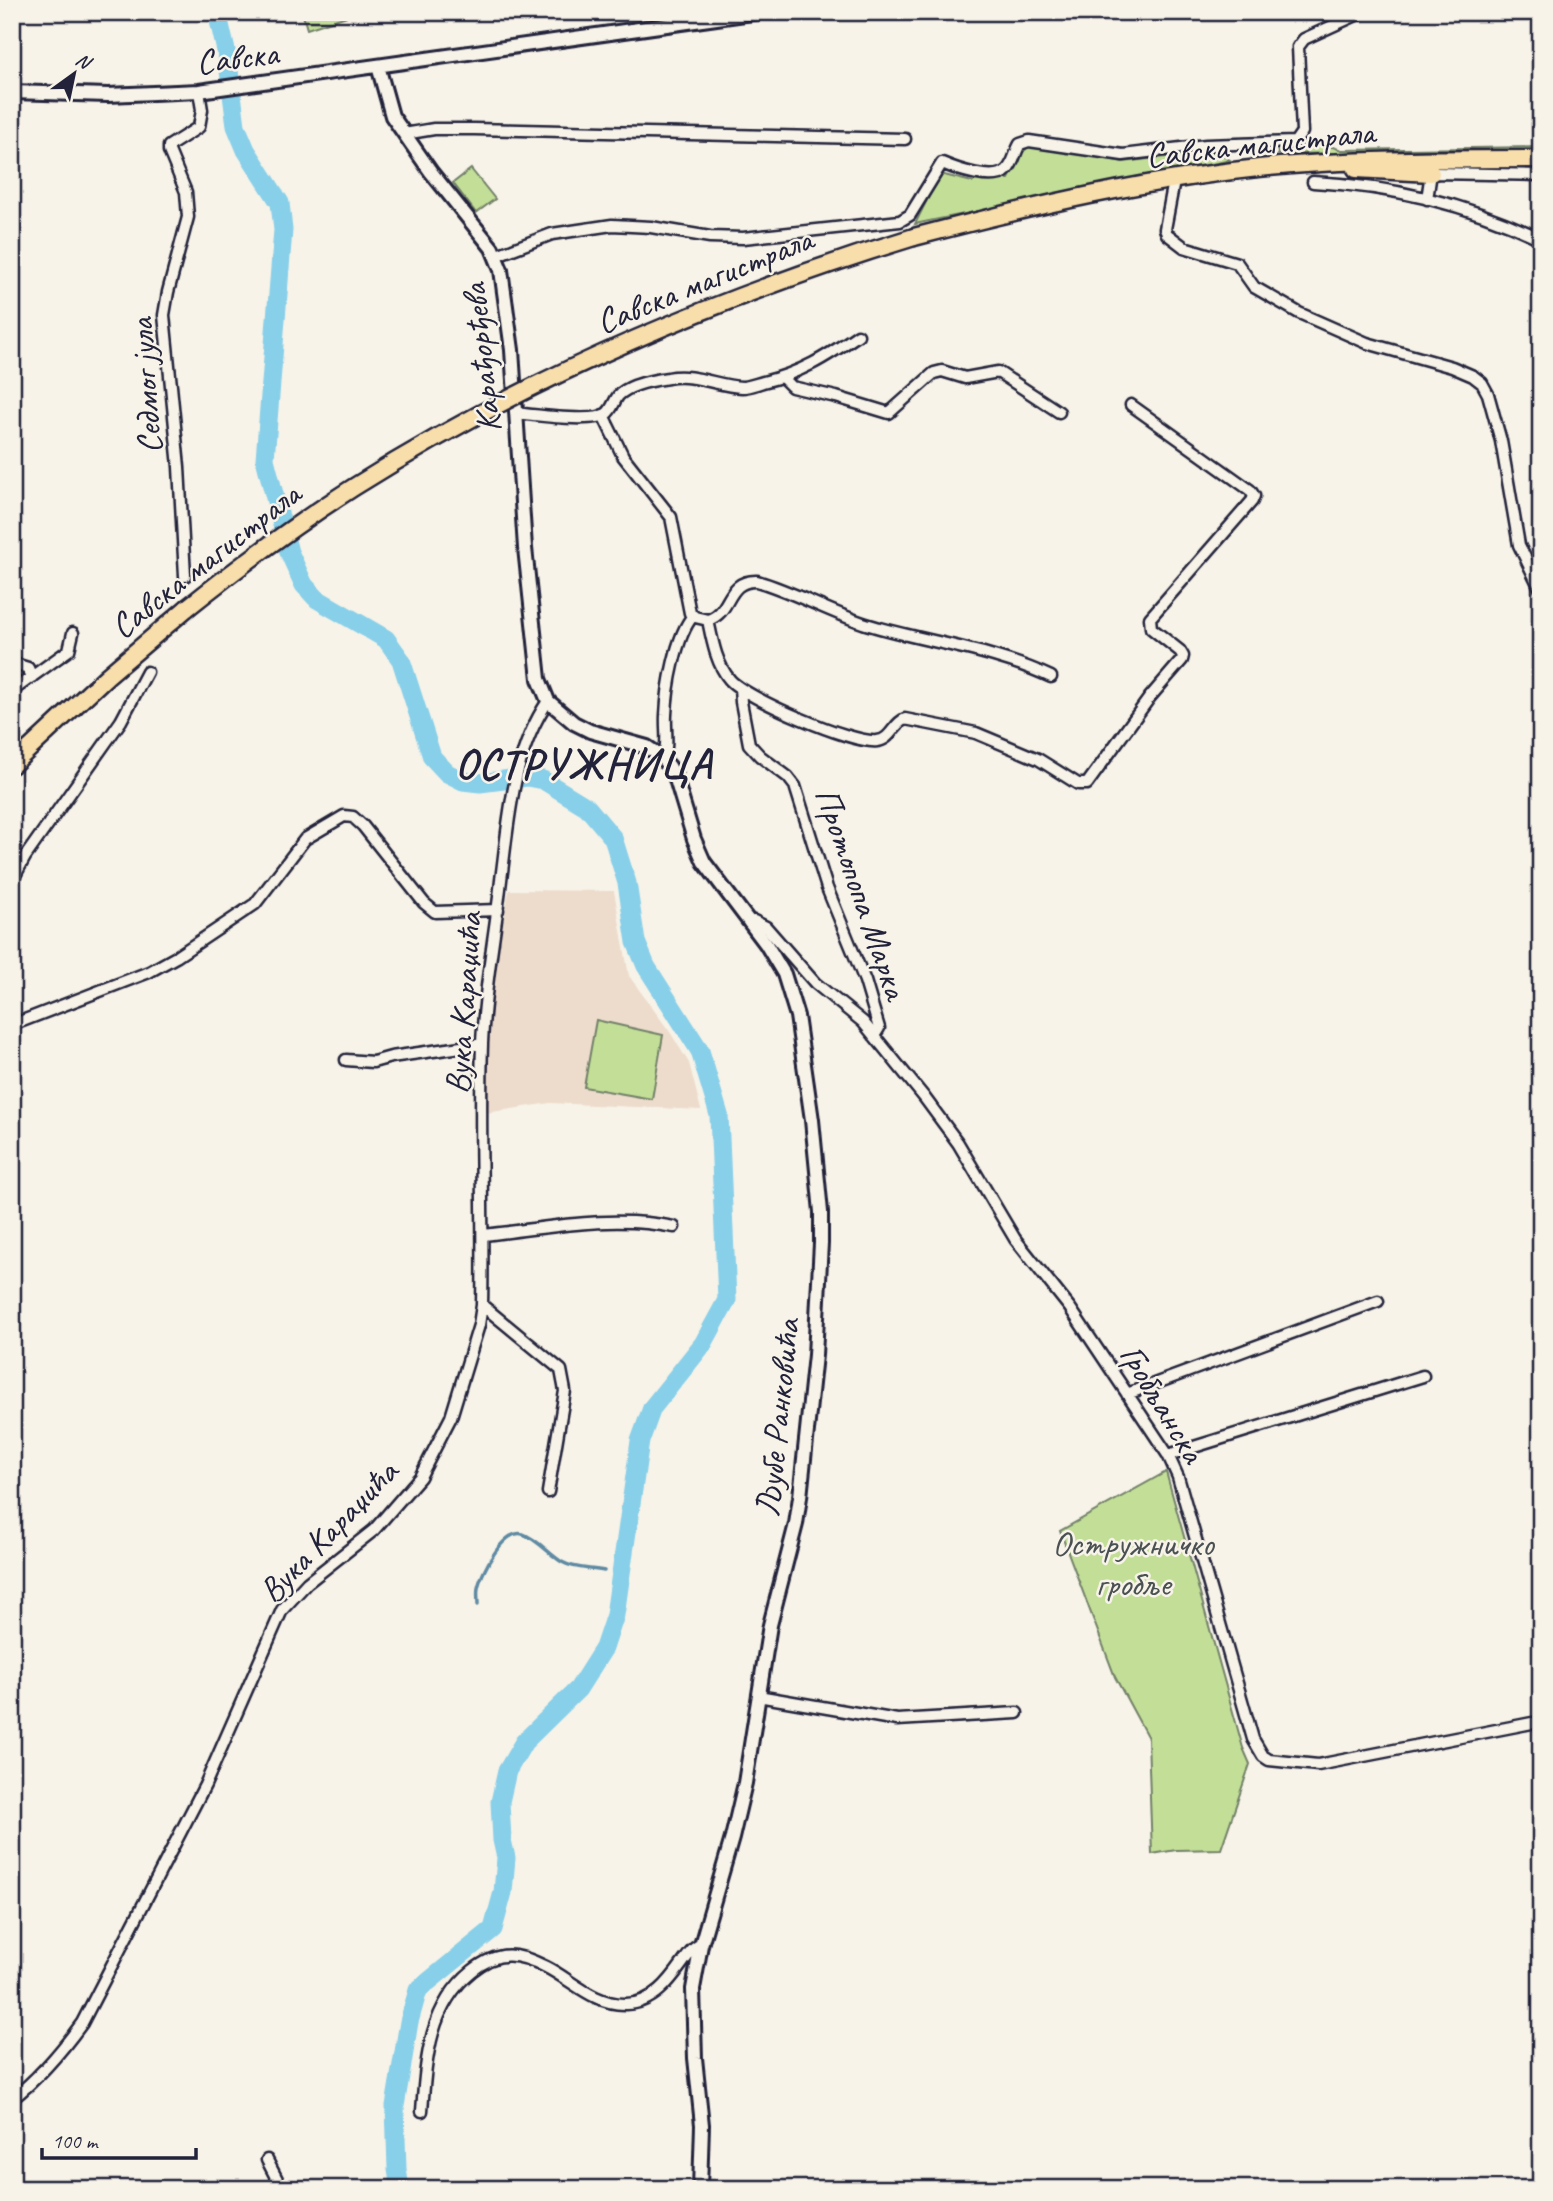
<svg xmlns="http://www.w3.org/2000/svg" width="1553" height="2201" font-family="Caveat,sans-serif">
<style>
.built{fill:#eddccc}
.green{fill:#c3df97;stroke:#728069;stroke-width:2}
.lines{fill:none;stroke-linecap:round;stroke-linejoin:round}
.stream{stroke:#5f8aa3;stroke-width:3.5}
.river{stroke:#88cfe9;stroke-width:19}
.minor-casing{stroke:#22223b;stroke-width:15}
.tertiary-casing{stroke:#22223b;stroke-width:18}
.primary-casing{stroke:#22223b;stroke-width:21}
.minor{stroke:#f7f3e8;stroke-width:10}
.tertiary{stroke:#f7f3e8;stroke-width:12}
.primary{stroke:#f8deab;stroke-width:16}
.primary-bridge-casing{stroke:#22223b;stroke-width:21;stroke-linecap:butt}
.primary-bridge{stroke:#f8deab;stroke-width:16}
.labels{text-anchor:middle;stroke-width:5;stroke-linejoin:round;paint-order:stroke}
.street-label{font-size:35px;fill:#22223b;stroke:#f7f3e8}
.park-label{font-size:35px;fill:#4a5152;stroke:#f7f3e8}
.district-label{font-size:42px;font-weight:bold;letter-spacing:2px;fill:#22223b;stroke:#f7f3e8}
</style>
<rect width="100%" height="100%" fill="#f7f3e8"/>
<filter id="ink" filterUnits="userSpaceOnUse"><feTurbulence type="fractalNoise" baseFrequency=".0143" numOctaves="2"/><feDisplacementMap in="SourceGraphic" scale="14" xChannelSelector="R" yChannelSelector="G"/><feConvolveMatrix kernelMatrix="1 2 1 2 8 2 1 2 1" color-interpolation-filters="sRGB"/></filter>
<g filter="url(#ink)">
<path class="built" d="M509,890L614,891L629,976L670,1032L689,1063L701,1110L550,1103L486,1113L489,1024L496,962Z"/>
<path class="green" d="M302,12H359L307,29Z
M1313,141L1342,150L1541,147V151L1278,154L1277,147L1308,144Z
M1031,144L1123,162L1216,151L1230,160C1126,185 1020,202 915,224L940,174L972,182L978,179H1009L1020,155Z
M471,169L495,199L476,213L453,183Z
M596,1020L663,1035L652,1099L584,1087Z
M1166,1472L1243,1748L1250,1764L1221,1849L1176,1850L1152,1854L1148,1738L1115,1677L1060,1531Z"/>
<g class="lines">
<path class="stream" d="M478,1605C478,1600 477,1593 478,1588C481,1573 504,1528 523,1534C537,1539 549,1554 562,1562C574,1569 590,1568 604,1571"/>
<path class="river" d="M217,12L227,55L236,126L246,150L280,203L283,230L265,459L289,552L304,585L317,599L386,639L401,660L432,757L447,773L463,781L480,783L527,777L543,780L587,807L613,838L627,883L636,942L646,966L700,1051L719,1115L727,1300L703,1344L652,1408L640,1441L615,1615L604,1648L578,1689L524,1742L507,1771L500,1802L502,1840L506,1858L503,1892L493,1929L418,1990L409,2022L395,2106L397,2169L400,2189"/>
<g class="minor-casing">
<path id="minor" d="M404,134L434,129H474L905,139
M1174,181L1165,229L1167,234L1184,247L1237,263L1254,287L1299,313L1367,343L1452,367L1473,376L1482,383L1488,394L1501,441L1519,545L1541,590
M1313,182C1391,186 1470,205 1541,239
M1427,199L1431,173L1541,175
M497,255L552,234L612,225L651,227L710,237L743,238L900,221L910,215L942,163C956,169 995,183 1007,170C1014,163 1015,152 1020,144L1029,141L1123,155L1206,145L1295,142L1302,132L1298,47L1304,39L1363,12
M783,378L792,387L836,397L889,413L934,373L942,371L965,378L998,372L1059,412
M516,413C533,415 594,423 606,414C612,410 614,401 618,396C628,385 654,380 668,378C694,373 717,386 742,387C749,387 756,384 763,382C801,373 826,357 858,335
M603,415L623,456L671,517L690,613L695,617L708,620
M185,576L179,467L164,315L168,292L188,217L186,192L169,151V146L199,127L202,110L199,91
M708,620C712,639 716,664 730,680C746,698 852,744 877,741C891,740 893,724 905,719L976,733L1038,759L1078,784H1087L1150,697L1182,660L1183,656L1180,651L1151,628L1150,618L1252,501L1254,496L1250,490L1131,405
M708,620C733,612 725,580 757,581C794,592 829,612 866,624C928,643 992,649 1051,677
M12,663L28,668L32,677
M740,688L741,702L749,744L760,756L788,777L795,786L827,888L865,981L879,1028L874,1036
M12,691L69,650L73,633
M663,758C669,747 665,729 666,715C667,689 676,635 693,616
M12,881L25,857L121,721L147,672
M749,923L754,921L766,927L815,983L863,1022L924,1097L958,1143L1015,1239L1070,1308L1168,1455L1178,1477L1253,1739L1263,1756L1269,1760L1318,1765L1532,1723
M12,1025L149,972L176,957L255,904L305,839L344,816L353,817L363,826L424,903L435,912L498,910
M346,1060L373,1062L391,1057L482,1044
M484,1235C547,1228 610,1214 674,1227
M482,1305L561,1370L565,1391L548,1492
M1127,1394L1378,1301
M1168,1455L1423,1376
M758,1696L897,1720L1017,1713
M12,2099C40,2077 61,2052 82,2023L205,1785L282,1610L307,1583L374,1530L420,1477L451,1417L479,1325L482,1305C484,1218 479,1131 482,1044C484,989 495,935 501,880C509,819 512,754 548,701
M422,2111C426,2059 429,2006 472,1971C498,1950 517,1952 546,1967C572,1980 594,2005 626,2004C670,2003 686,1945 701,1945
M267,2160L282,2189"/>
</g>
<g class="tertiary-casing">
<path id="tertiary" d="M378,66L392,116L431,172L492,248L501,270L512,350L525,548L539,679L548,701L574,723L590,731L647,747L659,755L669,766L675,776L694,839L704,862L766,944L784,974L797,1016L812,1120L821,1212V1243L815,1355L800,1497L796,1524L770,1625L745,1783L732,1838L701,1945L693,1989L695,2058L702,2125L700,2189
M12,92L108,95L199,91L759,12"/>
</g>
<g class="primary-casing">
<path id="primary" d="M1356,169L1431,173
M914,237C1033,206 1156,177 1280,166C1366,159 1454,159 1541,159
M12,765L107,676L187,608"/>
</g>
<use href="#minor" class="minor"/>
<use href="#tertiary" class="tertiary"/>
<use href="#primary" class="primary"/>
<g class="primary-bridge-casing">
<path id="primary-bridge" d="M187,608C241,565 296,524 354,487C528,377 718,297 914,237"/>
</g>
<use href="#primary-bridge" class="primary-bridge"/>
</g>
</g>
<g class="labels">
<g class="street-label">
<text transform="translate(237 57) rotate(-7)" y="12">Савска</text>
<text transform="translate(1260 143) rotate(-6)" y="12">Савска магистрала</text>
<text transform="translate(704 280) rotate(-22)" y="12">Савска магистрала</text>
<text transform="translate(481 358) rotate(-96)" y="12">Карађорђева</text>
<text transform="translate(145 386) rotate(-94)" y="12">Седмог јула</text>
<text transform="translate(205 560) rotate(-38)" y="12">Савска магистрала</text>
<text transform="translate(862 893) rotate(71)" y="12">Протопопа Марка</text>
<text transform="translate(463 1003) rotate(-86)" y="12">Вука Караџића</text>
<text transform="translate(1163 1403) rotate(59)" y="12">Гробљанска</text>
<text transform="translate(777 1418) rotate(-84)" y="12">Љубе Ранковића</text>
<text transform="translate(328 1531) rotate(-46)" y="12">Вука Караџића</text>
</g>
<g class="park-label">
<text x="1133" y="1555">Остружничко<tspan x="1133" dy="40">гробље</tspan></text>
</g>
<g class="district-label">
<text x="584" y="778">ОСТРУЖНИЦА</text>
</g>
</g>
<rect width="1553" height="2201" fill="none" stroke="#f7f3e8" stroke-width="42"/>
<rect x="21" y="21" width="1511" height="2159" fill="none" stroke="#22223b" stroke-width="2.5" filter="url(#ink)"/>
<g transform="translate(74 74) rotate(33)" stroke="#f7f3e8" stroke-width="5" paint-order="stroke">
<path d="M0-5L12 26L0 18L-12 26Z" fill="#22223b"/>
<text y="-10" font-size="19" font-weight="bold" text-anchor="middle" fill="#22223b">N</text>
</g>
<path d="M42 2148v10h154v-10" fill="none" stroke="#22223b" stroke-width="3.5"/>
<text x="52" y="2148" font-size="21" fill="#22223b" stroke="#f7f3e8" stroke-width="5" paint-order="stroke">100 m</text>
</svg>
